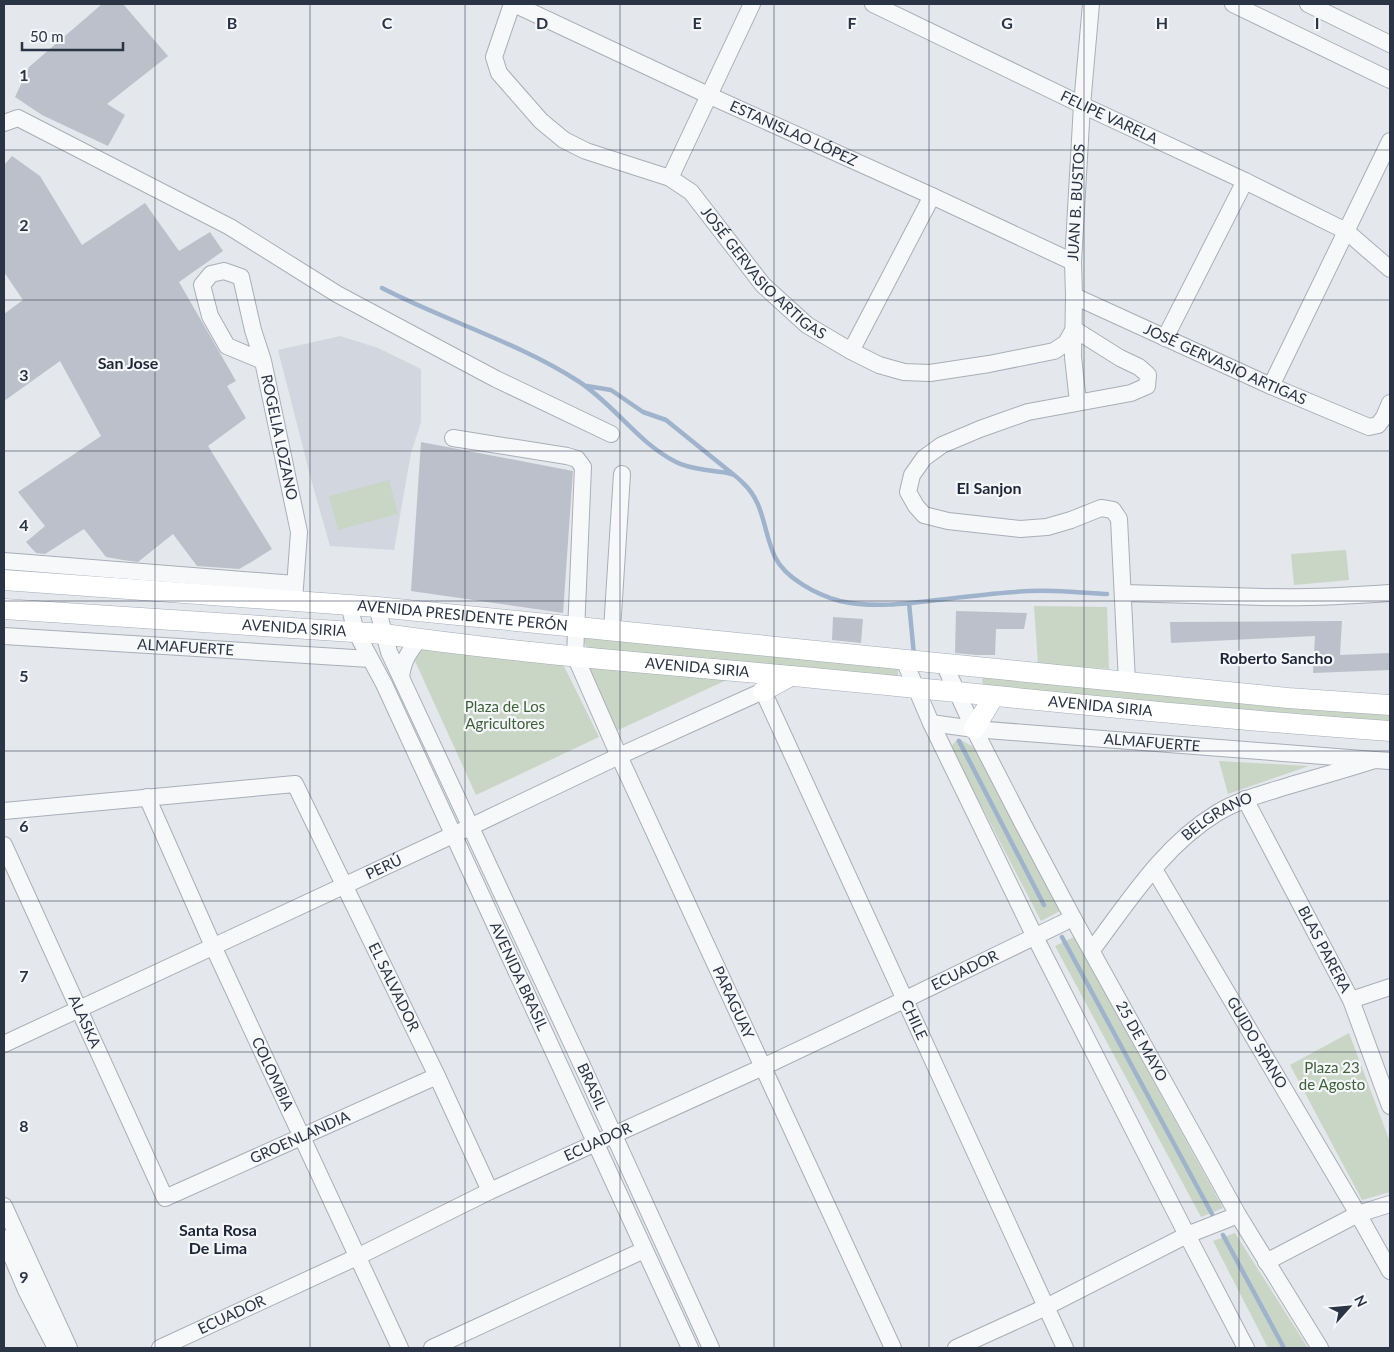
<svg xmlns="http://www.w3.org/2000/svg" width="1394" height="1352" font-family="Lato,sans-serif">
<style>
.built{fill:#d2d6de}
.green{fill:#c9d6c5}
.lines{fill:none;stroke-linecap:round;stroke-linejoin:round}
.stream{stroke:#9fb4cc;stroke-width:4.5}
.building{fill:#bbc0ca}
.minor-casing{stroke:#a9aeb7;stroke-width:18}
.major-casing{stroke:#a3abb8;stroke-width:21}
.minor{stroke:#f7f8fa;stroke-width:16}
.major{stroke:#fff;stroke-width:20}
.grid{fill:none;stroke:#2b3445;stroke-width:1;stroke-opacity:0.55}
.labels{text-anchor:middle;stroke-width:4.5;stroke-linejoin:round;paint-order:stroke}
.street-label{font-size:15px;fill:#2b3445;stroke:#f4f6f9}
.park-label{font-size:15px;fill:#3f6138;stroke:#f4f6f9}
.neighbourhood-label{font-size:16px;font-weight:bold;fill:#1d2536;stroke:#f4f6f9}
.grid-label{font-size:16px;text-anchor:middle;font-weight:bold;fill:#2b3445;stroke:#f4f6f9;stroke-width:4.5;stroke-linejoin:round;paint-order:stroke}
</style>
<rect width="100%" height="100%" fill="#e4e7ec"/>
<path class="built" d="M340,336L378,348L421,369V422L411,453L394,550L330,546L311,479L278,350Z"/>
<path class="green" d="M389,480L398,514L338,530L329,496Z
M1346,550L1349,580L1294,585L1291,554Z
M1034,606L1107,607L1109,669L1038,664Z
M585,637L898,669V675L897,677L587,648L584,642Z
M422,646L561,660L599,737L476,795L415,661Z
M584,664L731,678L614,732Z
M985,677L1390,712V725L983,685L982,679Z
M958,738L975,748L1060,911L1041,921L951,747Z
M1219,761L1309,766L1228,794Z
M1074,937L1223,1208L1201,1217L1055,946Z
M1349,1033L1390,1142V1192L1362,1200L1290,1065Z
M1235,1233L1308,1348H1268L1213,1241Z"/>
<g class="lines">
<path class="stream" d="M382,288C446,321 517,342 578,381C614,404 638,443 676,462C687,468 701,469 713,471C719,472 728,472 734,475C737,477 741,481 743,483C765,503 763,532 775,557C785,578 817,595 840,601C872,608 905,604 937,600C963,597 988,594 1014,592C1044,589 1076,592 1107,594
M587,386L611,390L643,412L666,420L734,475
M909,603L914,655
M959,741L1044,905
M1062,937L1212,1214
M1223,1235L1284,1348"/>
</g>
<path class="building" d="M102,4H123L168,56L107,104L125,115L108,146L42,115L15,97L29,67Z
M12,156L40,176L82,245L145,203L179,251L210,232L223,251L179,282L236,381L227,386L246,418L208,446L272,549L253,561L239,569L197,566L173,534L138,562L123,560L106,557L84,529L45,554L36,553L26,542L45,526L18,492L101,436L60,361L4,401V314L23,300L4,272V165Z
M421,442L573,471L563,613L411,591Z
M956,611L1027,613L1024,629H996L995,655H976L955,653Z
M833,617L863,619L861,643L832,640Z
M1342,621L1340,655L1390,653V670L1313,673L1315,636L1171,643L1170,622Z"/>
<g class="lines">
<g class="minor-casing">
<g id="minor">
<path id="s1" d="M512,4L494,57L499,73L541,121L564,140L586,151L670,178L691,192L763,285L807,325L851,351L879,365L904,372L930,373L989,364L1054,351L1066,343L1074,329L1120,358L1139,367L1148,375L1147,386L1131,393L1028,412L980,429L942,445L924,458L912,475L908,492L916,506L924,515L948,521L1020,529L1047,527L1071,520L1101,508L1113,510L1119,519L1127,682"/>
<path id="s2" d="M514,4L708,95L932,196L1073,262"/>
<path id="s3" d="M873,4L1082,105L1245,181L1346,231L1390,269"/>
<path d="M1233,4L1390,80"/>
<path d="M1308,4L1390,44"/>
<path d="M4,123L18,118L230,227L337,294L466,363L496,379L611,434"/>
<path d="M670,178L752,4"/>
<path id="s4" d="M1074,296L1271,386L1369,427L1378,425L1384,417L1390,403"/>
<path d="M1165,338L1245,181"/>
<path d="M851,351L932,196"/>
<path id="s5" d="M263,361L227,346L210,316L202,285L211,274L224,271L241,277L253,330L263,361L299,532L294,601"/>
<path d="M1271,386L1390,141"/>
<path id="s6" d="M1078,402L1073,357L1074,296L1073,262L1082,105L1091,4"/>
<path id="s7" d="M453,438L567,456L577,459L583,467L575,656L619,756L893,1348"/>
<path d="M4,561L295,584"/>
<path d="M1123,593C1170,594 1217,596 1264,597C1306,598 1348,596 1390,593"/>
<path id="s8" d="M349,605L356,632L384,684L690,1348"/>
<path id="s9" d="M377,607L389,652L580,1061L711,1348"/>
<path d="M612,630L622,474"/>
<path id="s10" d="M4,636L370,659"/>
<path d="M904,660L931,723L1035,937L1187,1235L1246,1348"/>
<path id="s11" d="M944,664L974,729L1023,824L1073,918L1238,1215L1320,1348"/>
<path d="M401,677C403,660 409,652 419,639"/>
<path id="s12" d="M931,723L974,729L1375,760"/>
<path id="s13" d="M147,797L213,946L400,1348"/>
<path id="s14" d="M1245,799L1351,1000L1390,1106"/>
<path id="s15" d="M4,811L295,784L437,1076L490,1191"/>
<path id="s16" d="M4,845L165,1198L437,1076"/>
<path id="s17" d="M1154,869L1358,1214L1390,1271"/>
<path id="s18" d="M1092,950C1129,901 1163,846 1217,813C1240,799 1266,793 1291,785C1319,777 1347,769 1375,760L1390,761"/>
<path d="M1351,1000L1390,987"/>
<path id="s19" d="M4,1044L470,827L619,756L763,691L1065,1348"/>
<path d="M4,1206L69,1348"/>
<path d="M4,1238L26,1290L56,1348"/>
<path d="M1266,1262L1358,1214L1390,1204"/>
<path id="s20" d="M160,1348L357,1257L490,1191L763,1067L904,1000L1073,918"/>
<path d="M432,1348L644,1250"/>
<path d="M956,1348L1046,1307L1187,1235L1238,1215"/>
</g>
</g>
<g class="major-casing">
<g id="major">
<path id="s21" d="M4,580L377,607L1288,698L1390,705"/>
<path id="s22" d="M4,609L384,634C530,655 677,665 824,679C1012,697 1201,718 1390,731"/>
<path d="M763,691L791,676"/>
<path d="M974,729L994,696"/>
</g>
</g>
<use href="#minor" class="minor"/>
<use href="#major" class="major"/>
</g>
<path class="grid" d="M155,4V1348M310,4V1348M465,4V1348M620,4V1348M774,4V1348M929,4V1348M1084,4V1348M1239,4V1348M4,150H1390M4,300H1390M4,451H1390M4,601H1390M4,751H1390M4,901H1390M4,1052H1390M4,1202H1390"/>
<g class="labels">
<g class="street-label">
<text dy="5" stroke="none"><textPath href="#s3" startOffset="262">FELIPE VARELA</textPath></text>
<text dy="5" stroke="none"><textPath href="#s2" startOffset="308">ESTANISLAO LÓPEZ</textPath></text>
<text dy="5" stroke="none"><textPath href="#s6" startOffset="200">JUAN B. BUSTOS</textPath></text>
<text dy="5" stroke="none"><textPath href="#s1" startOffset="414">JOSÉ GERVASIO ARTIGAS</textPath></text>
<text dy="5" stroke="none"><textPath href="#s4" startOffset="166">JOSÉ GERVASIO ARTIGAS</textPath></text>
<text dy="5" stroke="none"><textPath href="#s5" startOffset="316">ROGELIA LOZANO</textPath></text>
<text dy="5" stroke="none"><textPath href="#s21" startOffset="460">AVENIDA PRESIDENTE PERÓN</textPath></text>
<text dy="5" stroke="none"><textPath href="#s22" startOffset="291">AVENIDA SIRIA</textPath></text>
<text dy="5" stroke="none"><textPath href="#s10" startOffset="182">ALMAFUERTE</textPath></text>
<text dy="5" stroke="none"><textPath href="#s22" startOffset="696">AVENIDA SIRIA</textPath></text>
<text dy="5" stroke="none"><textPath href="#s22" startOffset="1101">AVENIDA SIRIA</textPath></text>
<text dy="5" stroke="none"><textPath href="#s12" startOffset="222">ALMAFUERTE</textPath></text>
<text dy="5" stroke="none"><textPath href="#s18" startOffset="185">BELGRANO</textPath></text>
<text dy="5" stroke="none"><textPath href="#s19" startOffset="419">PERÚ</textPath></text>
<text dy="5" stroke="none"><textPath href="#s14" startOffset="170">BLAS PARERA</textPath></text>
<text dy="5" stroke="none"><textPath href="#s20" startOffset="889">ECUADOR</textPath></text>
<text dy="5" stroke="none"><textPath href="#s8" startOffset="409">AVENIDA BRASIL</textPath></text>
<text dy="5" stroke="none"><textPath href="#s15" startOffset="518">EL SALVADOR</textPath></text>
<text dy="5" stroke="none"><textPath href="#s7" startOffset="706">PARAGUAY</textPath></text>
<text dy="5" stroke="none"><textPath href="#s19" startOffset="1199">CHILE</textPath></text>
<text dy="5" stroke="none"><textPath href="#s16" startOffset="194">ALASKA</textPath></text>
<text dy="5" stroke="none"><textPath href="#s11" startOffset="426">25 DE MAYO</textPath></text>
<text dy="5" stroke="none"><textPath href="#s17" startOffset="202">GUIDO SPANO</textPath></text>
<text dy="5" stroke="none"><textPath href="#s13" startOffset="304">COLOMBIA</textPath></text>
<text dy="5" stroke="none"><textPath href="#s9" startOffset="526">BRASIL</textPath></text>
<text dy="5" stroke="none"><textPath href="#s16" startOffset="536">GROENLANDIA</textPath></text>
<text dy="5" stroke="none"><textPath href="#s20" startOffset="484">ECUADOR</textPath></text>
<text dy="5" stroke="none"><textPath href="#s20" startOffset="79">ECUADOR</textPath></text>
</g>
<g class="park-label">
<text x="505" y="712">Plaza de Los<tspan x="505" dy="17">Agricultores</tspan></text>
<text x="1332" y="1073">Plaza 23<tspan x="1332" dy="17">de Agosto</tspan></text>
</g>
<g class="neighbourhood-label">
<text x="128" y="369">San Jose</text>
<text x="989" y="494">El Sanjon</text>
<text x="1276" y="664">Roberto Sancho</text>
<text x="218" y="1236">Santa Rosa<tspan x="218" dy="18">De Lima</tspan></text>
</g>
</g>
<g class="grid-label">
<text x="232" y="29">B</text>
<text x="387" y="29">C</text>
<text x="542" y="29">D</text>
<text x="697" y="29">E</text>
<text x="852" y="29">F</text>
<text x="1007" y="29">G</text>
<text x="1162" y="29">H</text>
<text x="1317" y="29">I</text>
<text x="24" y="81">1</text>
<text x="24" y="231">2</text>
<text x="24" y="381">3</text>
<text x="24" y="531">4</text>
<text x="24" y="682">5</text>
<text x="24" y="832">6</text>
<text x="24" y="982">7</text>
<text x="24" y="1132">8</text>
<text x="24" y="1283">9</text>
</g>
<rect width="1394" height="1352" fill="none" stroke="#2b3445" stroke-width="10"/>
<g transform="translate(1349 1307) rotate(63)" stroke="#f4f6f9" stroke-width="4" paint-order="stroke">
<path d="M0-4L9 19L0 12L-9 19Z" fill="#2b3445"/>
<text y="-8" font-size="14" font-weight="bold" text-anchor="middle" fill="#2b3445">N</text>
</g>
<path d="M22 42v8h101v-8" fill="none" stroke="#2b3445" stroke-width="2.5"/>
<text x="30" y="42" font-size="15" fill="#2b3445" stroke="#f4f6f9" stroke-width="4" paint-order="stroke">50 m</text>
</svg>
